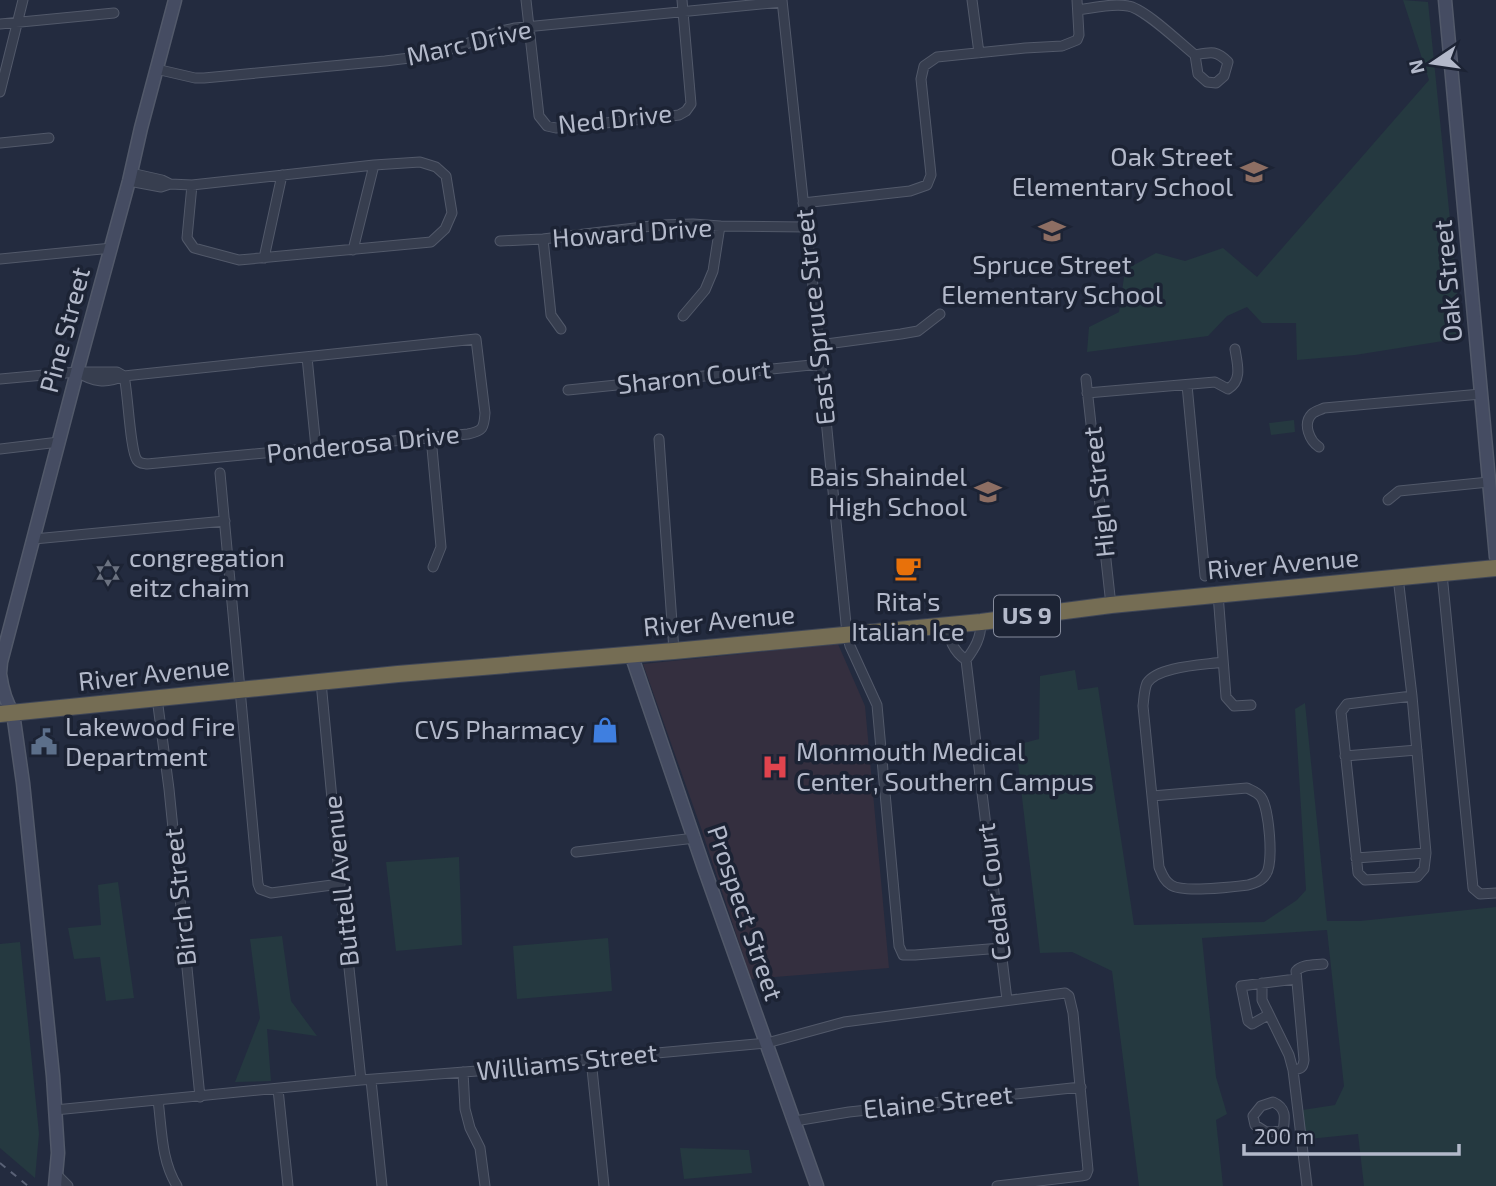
<svg xmlns="http://www.w3.org/2000/svg" width="1496" height="1186" font-family="'Exo 2',sans-serif">
<style>
.medical{fill:#342f3f}
.green{fill:#253940}
.lines{fill:none;stroke-linecap:round;stroke-linejoin:round}
.street-casing{stroke:#52596a;stroke-width:11}
.secondary-casing{stroke:#52596a;stroke-width:15}
.highway-casing{stroke:#3f4657;stroke-width:18}
.street{stroke:#373e4f;stroke-width:9}
.secondary{stroke:#454c62;stroke-width:12}
.highway{stroke:#756d54;stroke-width:16}
.rail{stroke:#596176;stroke-width:2;stroke-dasharray:7 7;stroke-linecap:butt}
.labels{text-anchor:middle;stroke-width:7;stroke-linejoin:round;paint-order:stroke}
.shield{fill:#1c2334;stroke:#868c9d;stroke-width:2}
.shield-label{font-size:24px;font-weight:bold;fill:#b3b9ca}
.street-label{font-size:26px;fill:#b3b9ca;stroke:#1c2334}
.poi-label{font-size:26px;fill:#b3b9ca;stroke:#1c2334;text-anchor:end}
</style>
<rect width="100%" height="100%" fill="#232b3f"/>
<path class="medical" d="M838,644L865,706L889,968L751,979L701,828L643,664Z"/>
<path class="green" d="M1403,0L1428,2L1462,338L1355,355L1297,360L1296,323H1262L1247,307L1227,316L1208,336L1087,352L1089,327L1119,312L1125,270L1156,253L1185,261L1223,248L1257,277L1429,80Z
M1294,420L1295,432L1271,435L1269,423Z
M1075,670L1078,690L1098,687L1134,925L1264,922L1297,900L1306,890L1295,709L1305,703L1327,921H1360L1496,907V1186H1364L1358,1134L1299,1140L1296,1111L1335,1105L1344,1086L1327,930L1202,938L1216,1077L1227,1114L1216,1120L1223,1186H1139L1112,971L1072,952L1040,953L1016,745L1039,739L1040,676Z
M459,857L462,945L396,951L386,862Z
M118,882L134,998L106,1001L100,957L74,959L68,928L101,925L98,885Z
M282,936L291,1001L317,1036L267,1029L271,1081L235,1082L260,1018L250,939Z
M608,938L612,991L517,999L513,946Z
M20,942L39,1134L35,1178L0,1148V944Z
M680,1148L749,1150L752,1173L684,1179Z"/>
<g class="lines">
<g class="street-casing">
<path id="street" d="M526,0L539,116L547,126L556,128L664,117L679,115L686,111L691,104L682,0
M782,0L806,227L811,266L847,634L850,646L877,705L899,946L903,955H915L1001,948
M972,0L979,53
M1078,10C1093,8 1112,3 1128,6C1144,8 1180,43 1195,55L1198,74L1207,82L1216,83L1224,76L1228,62C1216,50 1211,52 1195,55
M0,24L114,13
M156,69L195,78H204L385,61L426,56L455,48L501,31L515,28L782,2
M0,92L23,0
M0,143L49,138
M131,173L162,180L170,184
M129,181L161,187L170,184L192,185L374,165L420,162L436,167L446,176L452,213L445,229L431,242L239,260L194,248L187,238L192,185
M803,203L910,191L927,185L931,175L921,79L924,66L937,57L1025,48L1062,46L1077,40L1079,35L1077,0
M543,239L551,315L561,329
M500,241L543,239L660,225L693,224L720,226L806,227
M353,250L374,165
M264,258L282,175
M0,259L112,248
M683,316L705,290L713,271L720,226
M819,345L901,334L918,331L940,314
M307,357L316,448
M124,376C128,392 130,451 137,460C140,464 142,463 147,464L468,434C483,431 484,428 485,413L476,339L124,376C106,384 93,382 77,372H117L124,376
M0,379L77,372
M1086,379L1111,605
M1187,385L1205,576
M568,390L821,364
M1087,393L1215,382L1228,389C1243,380 1237,363 1235,349
M431,437L441,547L433,567
M659,439L674,651
M1319,447C1310,441 1302,424 1312,414C1315,411 1320,410 1324,408L1481,394
M0,449L59,442
M220,473L258,884L260,889L271,893L340,884
M1388,500L1399,491L1489,482
M34,539L225,521
M1442,574L1473,888L1480,894L1496,893
M1398,577L1412,696L1426,853L1424,869L1417,877L1365,880L1358,873L1341,712L1347,704L1412,696
M1218,594L1226,697L1234,706L1251,705
M947,624C949,639 953,651 966,660L1007,1000
M966,660C975,648 981,638 981,622
M321,682L340,884L361,1080
M157,698L169,789L200,1097
M1345,756L1417,750
M1152,796L1247,788C1253,791 1257,792 1261,797C1269,808 1274,863 1266,874C1262,881 1255,883 1248,885C1231,887 1183,893 1171,885C1164,881 1162,874 1159,867L1143,706C1144,698 1144,690 1147,683C1158,666 1203,665 1223,662
M576,852L695,838
M1356,858L1426,853
M1262,983V1000L1289,1055L1293,1070L1307,1186
M1268,1015L1252,1024L1248,1021L1241,986L1296,979
M591,1059L604,1186
M1293,1070C1301,1069 1303,1068 1304,1060L1296,971C1302,964 1314,965 1323,964
M463,1072L465,1109L470,1128L480,1148L485,1186
M371,1080L382,1186
M278,1089L288,1186
M158,1100C162,1130 161,1160 177,1186
M1273,1102C1287,1108 1285,1118 1283,1131L1266,1132L1255,1125L1253,1116L1261,1106Z
M55,1110L361,1080L477,1071L591,1059L767,1043L844,1022L1065,993L1069,996L1073,1013L1088,1170L1086,1175L1081,1176L997,1186
M795,1121L849,1112L1081,1087
M56,1174L68,1186"/>
</g>
<g class="secondary-casing">
<path id="secondary" d="M1445,0L1496,557
M631,654L704,868L817,1186
M0,673L1,662L77,372L129,181L141,128L175,0
M0,674C2,688 5,701 13,713L23,783L53,1076L58,1153L55,1186"/>
</g>
<g class="highway-casing">
<path id="highway" d="M0,714L398,674L674,651L981,622L1111,605L1496,568"/>
</g>
<use href="#street" class="street"/>
<use href="#secondary" class="secondary"/>
<use href="#highway" class="highway"/>
<path class="rail" d="M0,1163L28,1186"/>
</g>
<defs>
<g id="school-bare" transform="scale(2.1)"><path d="M0-5L7-2L0 1L-7-2ZM-4 1L0 2.5L4 1V4Q0 6-4 4Z" fill="#8d6e63" stroke="#1c2334" stroke-width="2.5" paint-order="stroke"/></g>
<g id="cafe-bare" transform="scale(2.1)"><path d="M-5.5-4.5H6V0H3Q3 3.5 0 3.5H-2.5Q-5.5 3.5-5.5 0ZM3-3.2v2h1.7v-2ZM-6 4.5H4V6H-6Z" fill="#e8710a" stroke="#1c2334" stroke-width="2.5" paint-order="stroke"/></g>
<g id="synagogue-bare" transform="scale(2.1)"><path d="M0-6.5L5.6 3.2H-5.6ZM0 6.5L5.6-3.2H-5.6Z" fill="#6b7280" stroke="#1c2334" stroke-width="2.5" paint-order="stroke"/></g>
<g id="shop-bare" transform="scale(2.1)"><path d="M-5-2.5h2.3a2.7 3.5 0 0 1 5.4 0H5L5.5 6h-11ZM-1.5-2.5h3a1.5 2.3 0 0 0-3 0Z" fill="#3f7fe0" stroke="#1c2334" stroke-width="2.5" paint-order="stroke"/></g>
<g id="civic-bare" transform="scale(2.1)"><path d="M-.6-6.5H3V-4.5H.6V-3L4-1V1h2V6H-6V1h2V-1L-.6-3ZM-1.2 2.5V6h2.4V2.5Z" fill="#5c6f8a" stroke="#1c2334" stroke-width="2.5" paint-order="stroke"/></g>
<g id="hospital-bare" transform="scale(2.1)"><path d="M-5-5h3v3.5h4V-5h3V5h-3V1.5h-4V5h-3Z" fill="#e0444e" stroke="#1c2334" stroke-width="2.5" paint-order="stroke"/></g>
</defs>
<g fill-rule="evenodd">
<use href="#school-bare" x="1254" y="172"/>
<use href="#school-bare" x="1052" y="231"/>
<use href="#school-bare" x="988" y="492"/>
<use href="#cafe-bare" x="908" y="568"/>
<use href="#synagogue-bare" x="108" y="573"/>
<use href="#shop-bare" x="605" y="730"/>
<use href="#civic-bare" x="44" y="742"/>
<use href="#hospital-bare" x="775" y="767"/>
</g>
<g class="labels">
<rect class="shield" x="994" y="595.5" width="66" height="41" rx="5"/>
<g class="shield-label">
<text x="1027" y="624">US 9</text>
</g>
<g class="street-label">
<text transform="translate(469 43) rotate(-13)" y="9">Marc Drive</text>
<text transform="translate(615 119) rotate(-6)" y="9">Ned Drive</text>
<text transform="translate(632 233) rotate(-4)" y="9">Howard Drive</text>
<text transform="translate(1448 281) rotate(-95)" y="9">Oak Street</text>
<text transform="translate(815 317) rotate(-96)" y="9">East Spruce Street</text>
<text transform="translate(65 330) rotate(-75)" y="9">Pine Street</text>
<text transform="translate(694 377) rotate(-6)" y="9">Sharon Court</text>
<text transform="translate(363 444) rotate(-6)" y="9">Ponderosa Drive</text>
<text transform="translate(1099 492) rotate(-96)" y="9">High Street</text>
<text transform="translate(1283 564) rotate(-5)" y="9">River Avenue</text>
<text transform="translate(719 621) rotate(-5)" y="9">River Avenue</text>
<text transform="translate(154 674) rotate(-6)" y="9">River Avenue</text>
<text transform="translate(341 881) rotate(-96)" y="9">Buttell Avenue</text>
<text transform="translate(994 892) rotate(-97)" y="9">Cedar Court</text>
<text transform="translate(180 897) rotate(-96)" y="9">Birch Street</text>
<text transform="translate(745 913) rotate(71)" y="9">Prospect Street</text>
<text transform="translate(567 1062) rotate(-6)" y="9">Williams Street</text>
<text transform="translate(938 1102) rotate(-6)" y="9">Elaine Street</text>
</g>
<g class="poi-label">
<text x="1233" y="166">Oak Street<tspan x="1233" dy="30">Elementary School</tspan></text>
<text x="1052" y="274" text-anchor="middle">Spruce Street<tspan x="1052" dy="30">Elementary School</tspan></text>
<text x="967" y="486">Bais Shaindel<tspan x="967" dy="30">High School</tspan></text>
<text x="129" y="567" text-anchor="start">congregation<tspan x="129" dy="30">eitz chaim</tspan></text>
<text x="908" y="611" text-anchor="middle">Rita's<tspan x="908" dy="30">Italian Ice</tspan></text>
<text x="65" y="736" text-anchor="start">Lakewood Fire<tspan x="65" dy="30">Department</tspan></text>
<text x="584" y="739">CVS Pharmacy</text>
<text x="796" y="761" text-anchor="start">Monmouth Medical<tspan x="796" dy="30">Center, Southern Campus</tspan></text>
</g>
</g>
<g transform="translate(1433 63) rotate(257)" stroke="#1c2334" stroke-width="5" paint-order="stroke">
<path d="M0-5L12 26L0 18L-12 26Z" fill="#b3b9ca"/>
<text y="-10" font-size="19" font-weight="bold" text-anchor="middle" fill="#b3b9ca">N</text>
</g>
<path d="M1244 1144v10h215v-10" fill="none" stroke="#b3b9ca" stroke-width="3.5"/>
<text x="1254" y="1144" font-size="21" fill="#b3b9ca" stroke="#1c2334" stroke-width="5" paint-order="stroke">200 m</text>
</svg>
